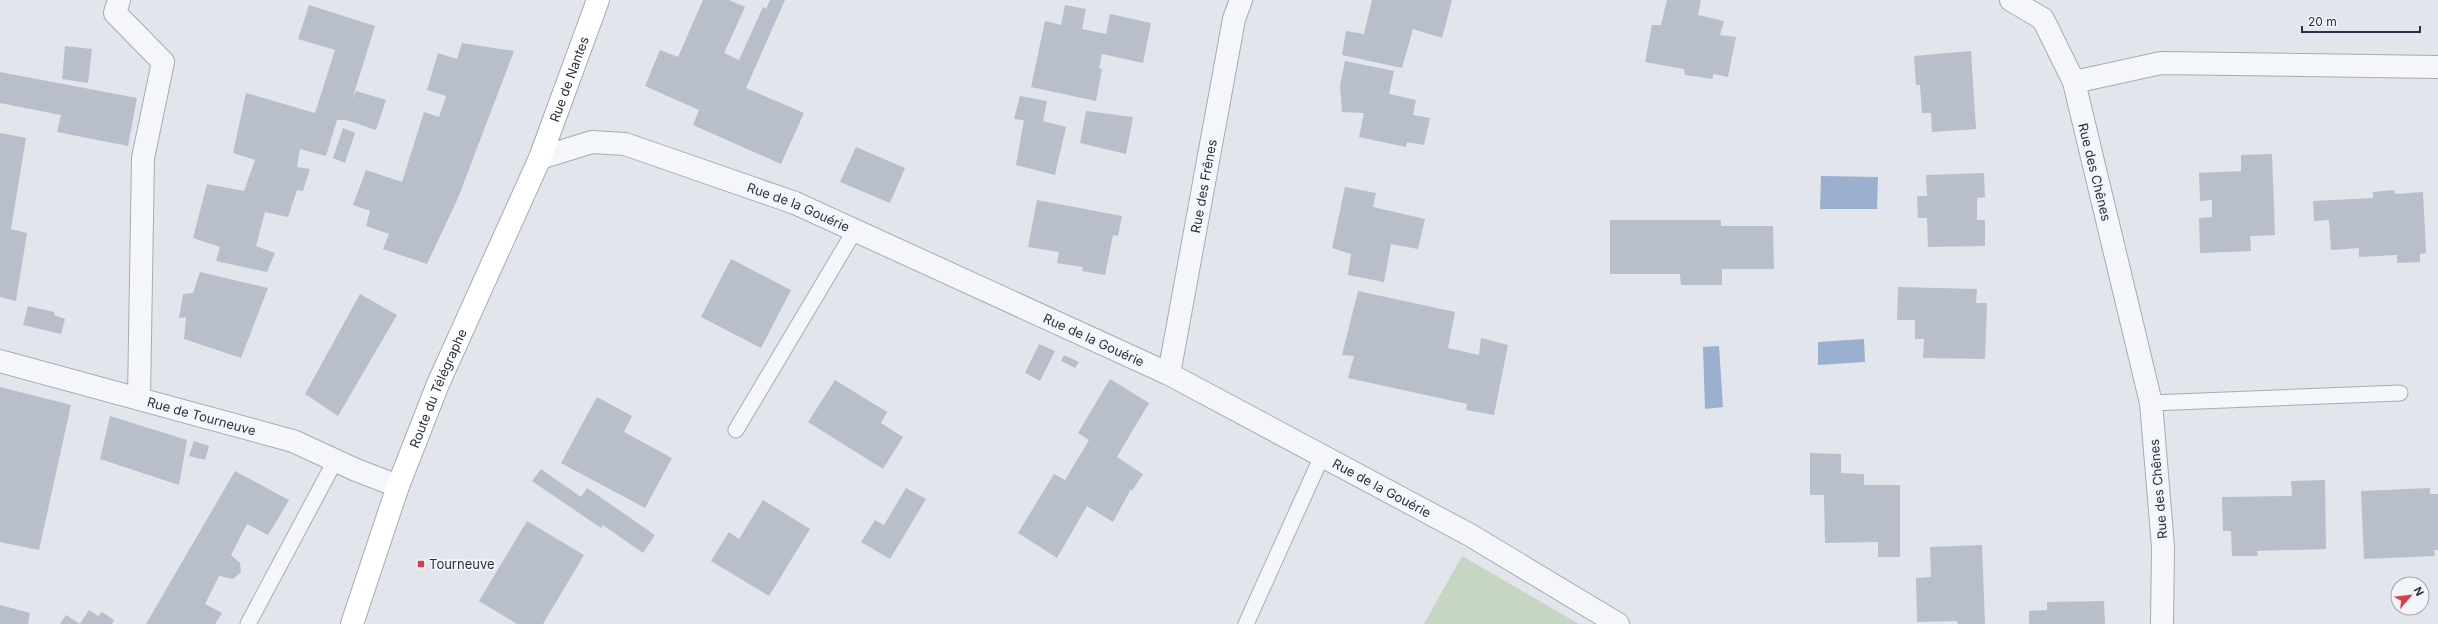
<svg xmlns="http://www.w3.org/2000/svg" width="2438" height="624" font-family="Inter,sans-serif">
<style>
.green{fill:#c6d6c2}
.water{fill:#9ab0ce}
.building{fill:#b8beca}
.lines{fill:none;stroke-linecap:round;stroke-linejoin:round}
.lane-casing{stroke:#a6abb6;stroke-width:17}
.street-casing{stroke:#a6abb6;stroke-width:24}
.secondary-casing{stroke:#a6abb6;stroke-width:24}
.lane{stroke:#f5f6f9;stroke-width:15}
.street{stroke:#f5f6f9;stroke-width:22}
.secondary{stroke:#fff;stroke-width:22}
.poi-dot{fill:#da3d4c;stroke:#f2f4f8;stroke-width:1.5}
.labels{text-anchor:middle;stroke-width:3.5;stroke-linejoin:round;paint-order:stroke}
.street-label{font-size:13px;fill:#283145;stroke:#f2f4f8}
.poi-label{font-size:13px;fill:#283145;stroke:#f2f4f8;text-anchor:start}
</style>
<rect width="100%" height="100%" fill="#e2e5eb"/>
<path class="green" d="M1462,556L1579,624H1424Z"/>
<path class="water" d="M1821,176L1878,177L1877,209H1820Z
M1864,339L1865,362L1818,365V342Z
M1719,346L1723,407L1705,409L1703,347Z"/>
<path class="building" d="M703,0H729L745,7L724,53L739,60L763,7L766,9L770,0H785L746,88L804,113L781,164L693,125L699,110L645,86L660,50L678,57Z
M1372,0H1452L1442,38L1413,29L1402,68L1342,55L1346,31L1364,34Z
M1667,0H1701L1698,15L1724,21L1720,35L1736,37L1728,77L1713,74V79L1685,75L1684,69L1645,62L1652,25H1661Z
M309,5L375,26L352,100L356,91L386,100L376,130L346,120H337L326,156L300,149L297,167L310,169L303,191L297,190L288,217L265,212L256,246L275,253L267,272L216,261L220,247L193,238L207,184L244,191L255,160L233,153L246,93L315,113L335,50L298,39Z
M1065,5L1086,9L1082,29L1106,34L1110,14L1151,23L1143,63L1102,54L1099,68L1102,69L1096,101L1031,87L1045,21L1061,25Z
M462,43L514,51L458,198L427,264L383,249L389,234L366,226L370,211L353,205L366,170L402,182L424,112L439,117L446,96L427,90L438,53L457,59Z
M65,46L92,49L88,83L62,79Z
M1971,51L1976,129L1932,132L1931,113H1922L1920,85H1916L1914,56Z
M1345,61L1394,71L1389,94L1416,100L1413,115L1430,118L1424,145L1407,142L1406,147L1359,137L1364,113L1342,112L1340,85Z
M0,72L137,98L128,146L57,132L61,115L0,103Z
M1020,96L1047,101L1043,121L1066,127L1055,175L1016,165L1024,120L1014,119Z
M1086,111L1133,117L1126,154L1080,143Z
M343,128L355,133L345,163L333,158Z
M0,133L26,138L11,229L27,233L16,301L0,297Z
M856,147L905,168L890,203L840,182Z
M2272,154L2275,235L2250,236L2251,251L2200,253L2199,218L2212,217V200L2200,201L2199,173L2241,171V155Z
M1984,173L1985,197L1977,198V220H1985V246L1928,247L1927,218H1918L1917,196H1927L1926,175Z
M1345,187L1376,193L1373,207L1425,219L1418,249L1391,244L1384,282L1348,275L1351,254L1332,248Z
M2394,190L2395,194L2423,192L2426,253L2420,254V262L2397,263V255L2359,257V248L2331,250L2329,220L2314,221L2313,201L2373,198V192Z
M1037,200L1122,216L1118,236L1113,235L1105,275L1082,271L1083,267L1057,263L1059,252L1028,247Z
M1610,220H1721V226H1773L1774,269H1722V285H1681L1680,274H1610Z
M731,259L791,290L761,348L701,317Z
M200,272L268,288L241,358L184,339L186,317L179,318L183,294L193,293Z
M1898,287L1977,289L1976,303H1987L1985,359L1923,358L1924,339H1915V320H1897Z
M1358,291L1455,312L1448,348L1479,355L1481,338L1508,345L1494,415L1466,410L1467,404L1348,378L1354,356L1342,355Z
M360,294L397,315L338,416L305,394Z
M28,306L54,312V315L65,319L61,334L23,325Z
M1039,344L1055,351L1040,381L1025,373Z
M1064,355L1079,362L1075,368L1061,361Z
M1110,379L1149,403L1117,457L1143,474L1132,491L1131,489L1113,522L1087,506L1057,558L1018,533L1054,474L1065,480L1089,440L1078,433Z
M835,380L887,412L881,423L903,437L883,469L808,422Z
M0,387L71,405L39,550L0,542Z
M597,397L632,416L624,432L672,458L645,508L561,463Z
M110,416L187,440L179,485L100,459Z
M194,441L209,446L205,460L189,456Z
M1810,453L1841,454V473L1864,474V485H1900V557H1878V542L1825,543L1824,495H1810Z
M541,469L581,497L587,488L655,535L643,553L603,525L601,528L532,481Z
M235,471L289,500L282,512L268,535L247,524L231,555L240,563L241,572L233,579L219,576L205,604L222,613L215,624H146Z
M2325,480L2326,549L2257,551L2258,556H2232L2231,531H2223L2222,497L2292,496L2291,481Z
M906,488L926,499L890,559L861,542L875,520L884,525Z
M2430,488V494H2438V550H2434L2435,556L2364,559L2361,491Z
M763,500L810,529L769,596L711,561L729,532L739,539Z
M527,521L584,555L543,624H517L479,601Z
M1982,545L1985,624H1958L1957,621L1917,622L1916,578L1931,577L1930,547Z
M2104,601L2105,624H2029V611L2047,610V602Z
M0,605L30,613L28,624H0Z
M89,610L98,616L102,612L114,620L112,624H80Z
M66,615L80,624H60Z"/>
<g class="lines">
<g class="lane-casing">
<path id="lane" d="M2151,403L2400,393
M736,430L855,230
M248,624L335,461
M1246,624L1322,456"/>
</g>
<g class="street-casing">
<g id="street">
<path d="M119,0L115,13L163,62L143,158L139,398"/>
<path d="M2011,0L2043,19L2074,82"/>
<path id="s1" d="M540,158L592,142L625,144L795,203L1169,374L1470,535L1618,624"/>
<path id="s2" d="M0,361L293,441L356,470L398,486"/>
<path id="s3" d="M1169,374L1234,19L1241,0"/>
<path d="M2162,624L2163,547L2151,403L2074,82L2161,63L2438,67"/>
</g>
</g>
<g class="secondary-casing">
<g id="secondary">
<path id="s4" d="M352,624L398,486L438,384L540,158L598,0"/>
</g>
</g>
<use href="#lane" class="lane"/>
<use href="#street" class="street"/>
<use href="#secondary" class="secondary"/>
</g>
<rect class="poi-dot" x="417" y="560" width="8" height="8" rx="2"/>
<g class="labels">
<g class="street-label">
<text dy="5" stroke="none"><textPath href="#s4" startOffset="587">Rue de Nantes</textPath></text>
<text transform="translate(2095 172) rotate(76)" y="5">Rue des Chênes</text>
<text dy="5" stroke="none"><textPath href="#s3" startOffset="191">Rue des Frênes</textPath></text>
<text dy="5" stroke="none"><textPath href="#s1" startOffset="272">Rue de la Gouérie</textPath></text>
<text dy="5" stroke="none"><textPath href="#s1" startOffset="596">Rue de la Gouérie</textPath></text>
<text dy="5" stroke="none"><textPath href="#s4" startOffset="251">Route du Télégraphe</textPath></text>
<text dy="5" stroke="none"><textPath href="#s2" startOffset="209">Rue de Tourneuve</textPath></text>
<text dy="5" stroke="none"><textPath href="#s1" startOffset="920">Rue de la Gouérie</textPath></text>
<text transform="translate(2158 489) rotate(-95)" y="5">Rue des Chênes</text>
</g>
<g class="poi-label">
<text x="429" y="569">Tourneuve</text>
</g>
</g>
<g transform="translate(2410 596) rotate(62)"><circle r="19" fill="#f2f4f8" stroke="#a1a6b0"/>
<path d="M0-3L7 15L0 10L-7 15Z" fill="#da3d4c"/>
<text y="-6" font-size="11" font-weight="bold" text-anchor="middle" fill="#283145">N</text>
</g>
<path d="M2302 26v6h118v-6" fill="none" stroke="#283145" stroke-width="2"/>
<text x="2308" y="26" font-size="12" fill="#283145" stroke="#f2f4f8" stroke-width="3" paint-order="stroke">20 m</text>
</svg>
